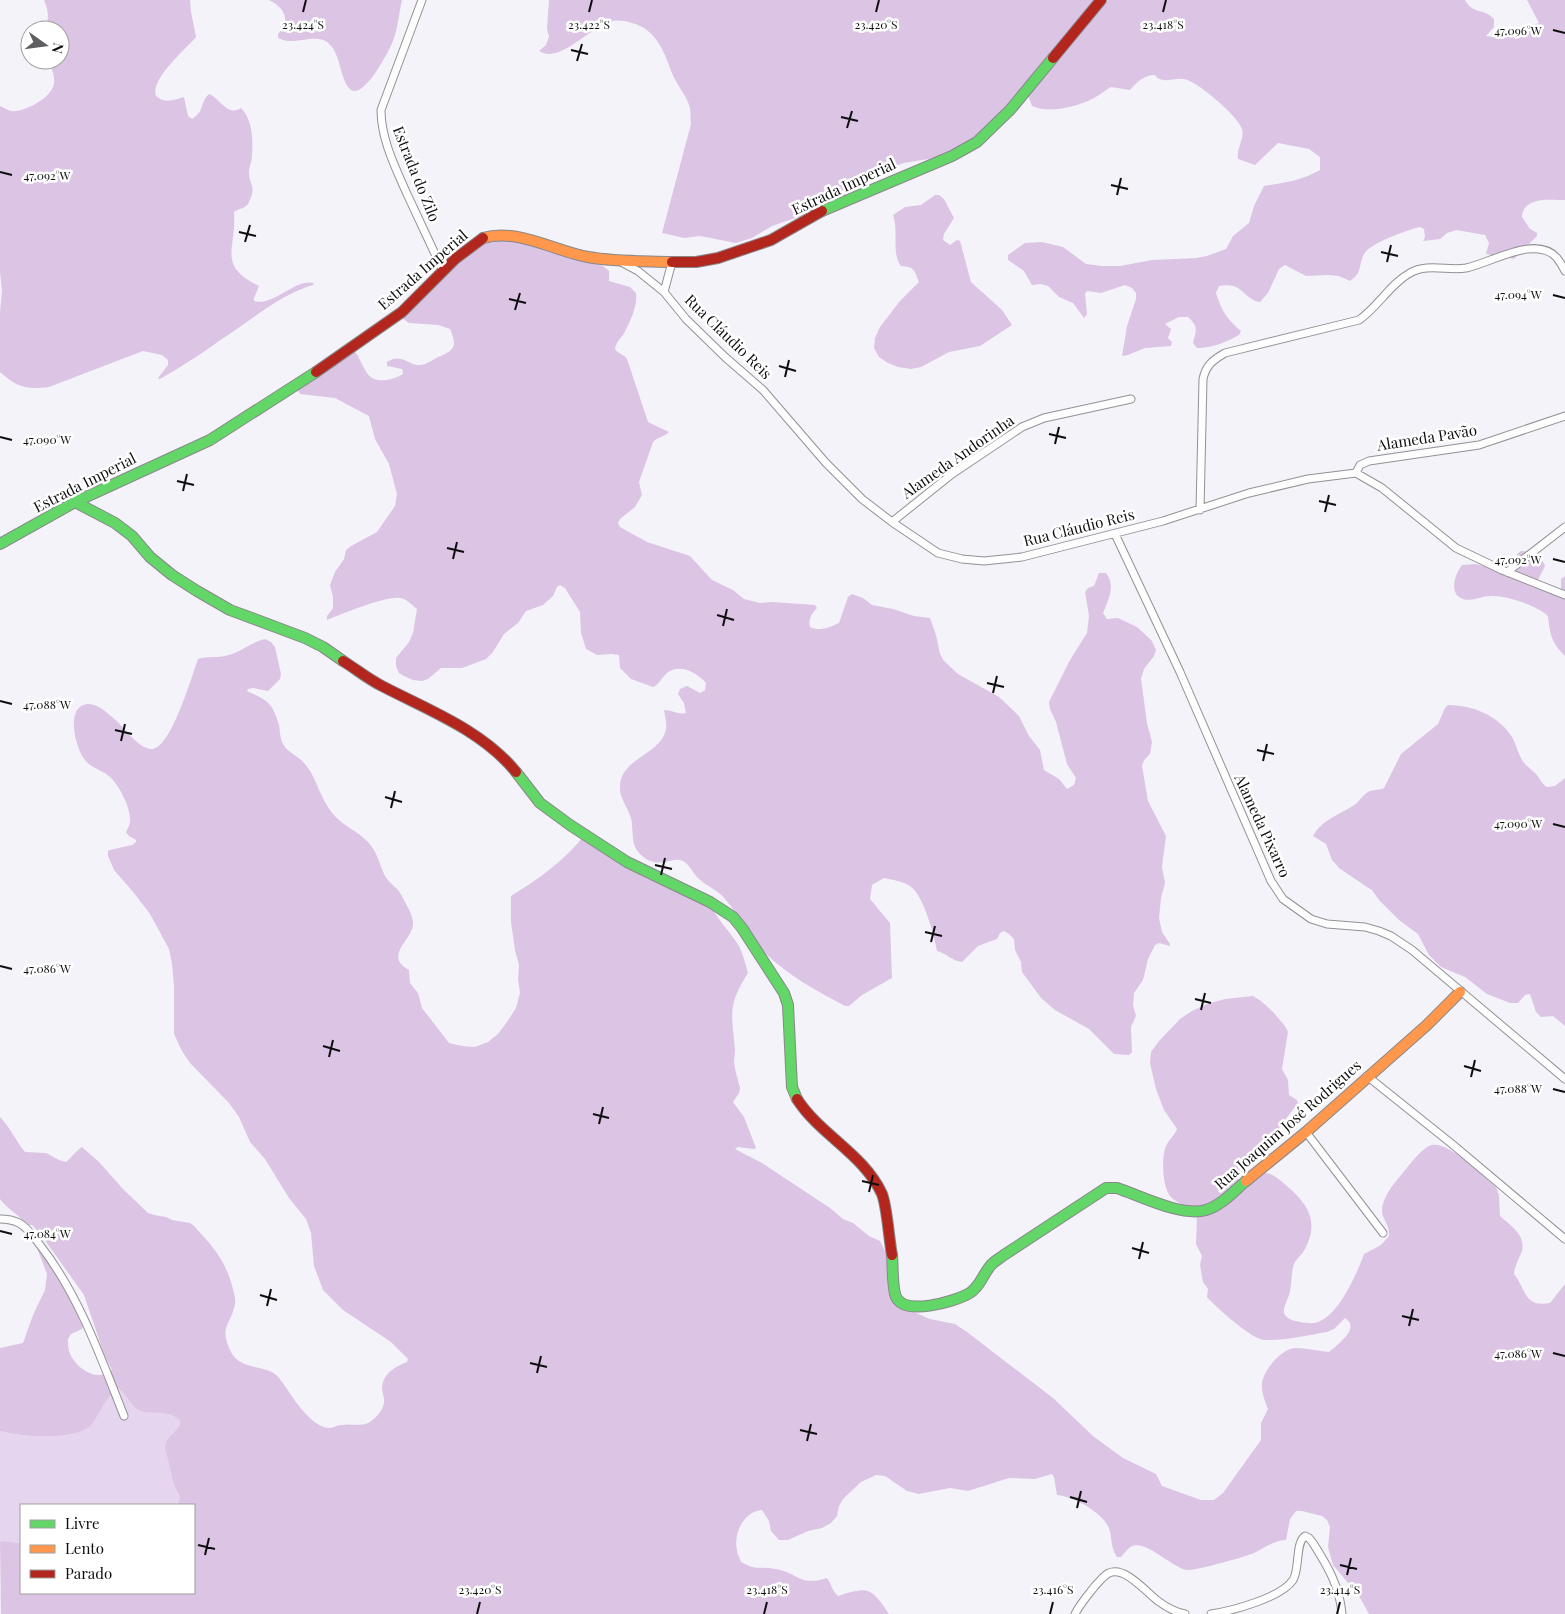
<svg xmlns="http://www.w3.org/2000/svg" width="1565" height="1614" font-family="'Playfair Display',serif">
<style>
.green{fill:#e6d5ee}
.forest{fill:#dcc4e5}
.lines{fill:none;stroke-linecap:round;stroke-linejoin:round}
.street-casing{stroke:#929194;stroke-width:9}
.fast-casing{stroke:#88888b;stroke-width:12}
.slow-casing{stroke:#88888b;stroke-width:12}
.jam-casing{stroke:#88888b;stroke-width:12}
.street{stroke:#fdfdfe;stroke-width:7}
.fast{stroke:#63d668;stroke-width:10}
.slow{stroke:#ff974d;stroke-width:10}
.jam{stroke:#b3261e;stroke-width:10}
.ticks{fill:none;stroke:#0e0e0e;stroke-width:2}
.labels{text-anchor:middle;stroke-width:5;stroke-linejoin:round;paint-order:stroke}
.street-label{font-size:15px;fill:#0e0e0e;stroke:#fff}
.ticks-label{font-size:12px;text-anchor:middle;fill:#0e0e0e;stroke:#fff;stroke-width:5;stroke-linejoin:round;paint-order:stroke}
</style>
<rect width="100%" height="100%" fill="#f4f3fa"/>
<path class="green" d="M119,1389C127,1395 130,1405 138,1410C152,1417 164,1408 180,1420V1425L167,1440L174,1485L180,1497L178,1505H21V1543L2,1541L0,1542V1431C20,1437 80,1442 93,1423C101,1412 105,1395 119,1389Z"/>
<path class="forest" d="M44,0H190L191,12L196,37C185,50 150,79 156,96C165,104 174,100 184,97L188,116L192,119C206,110 199,103 209,94C221,99 227,117 241,108C253,120 253,140 252,156C252,161 249,167 249,172C249,185 257,186 249,202C246,209 239,208 234,212C237,249 216,265 259,286L254,298V301C273,307 295,278 314,283L313,285C288,292 265,309 244,324C216,343 189,363 160,379L158,378L168,365V360L162,355L143,351L49,387C26,390 17,387 0,372V312L2,291L0,272V106C3,107 7,110 11,111C24,113 53,97 54,83C55,75 51,67 48,60H60V30H45C49,18 49,12 44,0Z
M269,0H402C399,13 398,28 393,41C389,51 361,106 348,87C339,74 341,53 327,42C318,35 299,42 289,41C285,41 282,39 278,38V34C291,20 285,8 269,0Z
M549,0H1100L1053,63L1108,0H1465C1473,15 1485,8 1494,19V27L1486,36L1494,37L1539,23L1527,0H1565V200C1551,200 1523,196 1522,217L1530,229L1537,233V236L1514,259L1486,254L1489,243L1485,235L1456,230L1447,233L1440,239L1423,241L1425,237L1424,229L1420,227C1407,230 1370,243 1364,254C1358,266 1363,272 1350,281L1339,276L1328,275L1306,276L1285,265L1279,269L1268,293L1260,302C1242,299 1244,281 1219,286L1216,293C1222,311 1226,318 1241,331L1239,335C1227,342 1212,348 1197,348L1193,343C1196,331 1199,327 1188,317H1179L1165,324L1171,329L1168,338L1172,342L1171,346L1145,348L1128,355L1122,356L1127,326L1136,299V293L1132,288L1125,285L1101,293L1087,291L1085,294L1087,314L1084,318L1073,303L1059,297L1048,286L1041,284L1032,285L1024,271L1008,260V255L1025,243L1042,242L1063,247L1086,264L1102,266H1120L1152,260L1196,258L1207,256L1226,249L1233,236L1249,223L1254,206L1264,186C1284,183 1303,180 1320,170V157L1309,149L1278,143L1255,165L1238,159C1236,149 1245,138 1242,129C1238,116 1197,81 1184,79C1174,77 1162,85 1155,75C1144,75 1137,82 1130,90L1111,87C1104,91 1097,97 1090,100C1074,107 1049,114 1032,106L1029,98V86L988,128L955,150L935,158L904,163L889,168L871,177L839,199L801,216L772,226L752,238L736,243L700,236L684,238L662,233L691,124C690,119 691,113 690,108C688,98 675,82 671,71C664,50 655,29 632,23C627,21 619,20 613,21C591,25 560,65 539,51L546,45L549,37L547,28Z
M935,195H939L944,199L954,218L944,234L943,240L950,245L957,240L960,241L971,282L1002,310L1012,325L980,346L949,352L921,367L911,369L898,367L888,363L879,357L874,348L875,338L880,327L900,301L919,282C914,270 915,267 901,266C891,253 899,232 893,215L905,207L921,205Z
M484,236L519,238L603,266L609,271V281L630,287L636,293C638,306 629,324 623,335C619,340 616,343 615,349C618,354 624,354 627,359L648,422L669,432C664,437 658,437 653,442L639,482L642,495L635,507L620,519L618,523L620,527L647,542L690,556L712,580L733,590L744,599L760,603L773,602L815,605L817,608C812,613 808,619 810,627C820,632 830,627 839,623L848,597L852,594L863,598L872,605L893,609L914,616L930,618L936,635L940,654L944,661L958,674L999,697L1019,716L1029,736L1040,750L1044,770L1059,779L1067,789L1074,785L1076,778L1067,764L1056,722L1050,709L1049,702L1070,660L1087,633L1089,616L1085,592L1088,588L1094,586L1099,573H1106C1116,585 1108,601 1103,613L1107,619L1118,618L1137,627L1152,641L1156,650L1154,656L1144,669L1141,679L1147,723L1152,742L1150,754L1144,760L1142,766L1148,801L1166,836L1162,867L1165,883L1161,898L1159,918L1162,932L1170,944V946L1159,943L1155,945L1148,959L1143,980L1134,993L1133,1005L1136,1016L1131,1027L1132,1052L1129,1055L1114,1054L1089,1029L1055,1010L1041,998L1022,972L1021,962L1015,950L1014,939L1009,934L1004,931L1000,933L997,939L978,946L962,962C952,961 946,953 937,951C934,935 924,896 910,886C902,881 893,880 884,878L872,885L870,899L890,923L892,978L862,995L849,1006H845C817,991 789,976 766,954C750,938 740,916 725,899C718,890 706,886 698,878C693,873 689,864 683,861C671,855 659,872 640,854C630,844 634,830 631,818C628,809 621,799 620,790C618,757 660,757 666,729C667,723 665,716 664,710C671,710 679,715 686,713L684,703L678,694L680,689L687,686L700,693L705,690L706,683C697,673 680,663 667,673C661,678 660,684 653,687L631,679L620,668L619,655L611,654L597,655L586,649L581,633L580,612L565,588L560,585L557,587L553,596L543,605L526,611L518,623L504,634L493,652L486,659L462,668H441L428,679L422,681L413,680L404,676L399,673L396,666V658L409,642L413,633L417,609C412,605 407,599 400,598C385,596 342,614 327,620V616L333,608V597L330,585L335,572L344,559L346,550L351,546L377,532L395,506L397,494L389,464L375,439L369,416L335,398L300,394L298,390L343,351L355,352C360,358 362,366 367,373C375,385 393,380 403,374L402,369L387,366V362C401,352 409,366 421,365C426,364 432,361 436,358C454,350 458,348 450,329L438,325L409,323L402,318C403,307 406,301 414,293Z
M1521,551C1531,551 1537,556 1544,563L1545,566L1538,580L1541,587L1561,594V579L1565,576V656C1551,642 1550,634 1548,616C1536,605 1506,595 1490,596C1482,596 1471,602 1463,599C1448,594 1455,574 1462,565L1475,564L1512,572L1516,569L1517,554Z
M265,639L271,642L275,647L281,674L280,679L268,691L253,688L248,689L247,691C268,701 272,702 279,725C280,731 280,738 283,744C289,754 299,756 305,764C317,778 320,799 333,814C343,826 358,831 368,842C377,851 380,866 385,876C388,881 392,884 396,888C400,892 403,898 406,904C409,909 414,919 413,925C412,940 383,956 409,970L410,983L418,993L422,1008L449,1043L462,1046L475,1047L488,1042L498,1034L507,1022L516,1008L520,993L518,979L519,965L515,950L511,922V896C537,880 564,861 583,837L712,908C719,921 729,931 737,943C743,952 745,963 748,973C727,1006 732,1014 735,1050C735,1054 734,1058 734,1062C735,1071 738,1080 740,1088L739,1093L733,1102L744,1117L756,1148L754,1149L738,1147L735,1149L762,1163L830,1208L843,1219L853,1223L869,1236L880,1241L887,1255L894,1293L907,1309L930,1319L955,1324L967,1332L1053,1398L1093,1436L1123,1458L1156,1474L1162,1486L1201,1500H1214L1223,1493L1261,1440V1423L1268,1409C1265,1401 1261,1392 1262,1383C1264,1370 1281,1349 1295,1348C1306,1348 1318,1351 1329,1352C1338,1344 1361,1328 1345,1318L1334,1329L1327,1332C1309,1335 1282,1341 1265,1340C1252,1340 1216,1307 1207,1297L1208,1289L1203,1282L1200,1265L1202,1256L1196,1244L1197,1214C1189,1207 1181,1205 1173,1199C1162,1192 1161,1157 1166,1146C1169,1140 1174,1136 1177,1129L1164,1110L1156,1089L1150,1063L1151,1052L1159,1041L1180,1019L1192,1011L1207,1004L1225,999L1253,996L1261,1001L1273,1012L1285,1026L1288,1032L1282,1069L1288,1080L1289,1095L1297,1100L1298,1103L1272,1137L1258,1145L1247,1155L1241,1166L1237,1178L1240,1181C1265,1171 1267,1168 1287,1186C1309,1205 1319,1222 1305,1249C1302,1255 1296,1259 1294,1264C1291,1272 1292,1283 1290,1291C1289,1298 1283,1306 1284,1313C1286,1319 1294,1321 1300,1322C1305,1323 1313,1324 1318,1322C1339,1315 1357,1273 1364,1254L1381,1245L1389,1236C1390,1225 1382,1219 1382,1211C1382,1198 1393,1184 1402,1174C1408,1167 1422,1147 1432,1145C1450,1142 1483,1177 1496,1187L1499,1195L1500,1216C1510,1225 1526,1235 1522,1251C1519,1259 1515,1265 1514,1274C1526,1289 1524,1308 1550,1303L1565,1284V1614H1369L1359,1596L1333,1565L1328,1547L1330,1527L1327,1520L1322,1516L1302,1511H1296L1290,1519L1286,1540C1273,1541 1266,1547 1254,1553C1245,1557 1195,1571 1187,1570C1171,1567 1147,1540 1132,1546C1128,1548 1124,1554 1121,1557H1117C1111,1548 1112,1541 1110,1531C1106,1514 1073,1496 1057,1495L1054,1477L1052,1474L1035,1479L1009,1478L968,1491L950,1488L919,1494L907,1491L885,1476L876,1475L861,1482L843,1499L839,1506L837,1516L831,1523L822,1528L808,1531L788,1540H779L771,1531L769,1521L762,1510C744,1511 733,1534 737,1550C737,1554 740,1558 741,1562C757,1571 759,1566 775,1569C798,1572 798,1587 827,1578C832,1585 832,1591 838,1596C868,1587 870,1586 889,1614H1L0,1542L2,1541L21,1543V1593H194V1505H178L180,1497L174,1485L165,1447L167,1440L180,1425V1420C164,1408 152,1417 138,1410C130,1405 127,1395 119,1389C106,1395 101,1412 93,1423C80,1442 20,1437 0,1431V1348L23,1343L33,1315L45,1290L47,1274L35,1243L71,1288L85,1322L82,1329L71,1334L68,1339C68,1343 68,1347 69,1351C73,1364 90,1379 105,1374C107,1373 110,1371 112,1370L104,1354L84,1295L39,1232L32,1225H26C19,1214 7,1209 0,1199V1117C10,1127 16,1141 25,1152L46,1153L59,1160L66,1162C71,1158 78,1149 82,1147L99,1162L123,1189L148,1213L154,1215L166,1217L172,1220L190,1223L194,1226C214,1248 225,1259 233,1289C234,1294 236,1299 235,1304C231,1326 219,1325 230,1350C239,1370 260,1364 275,1374C279,1377 282,1382 285,1386C294,1399 312,1429 331,1428C334,1427 338,1425 342,1425C351,1423 357,1427 368,1423C374,1420 383,1411 384,1403C385,1398 382,1393 382,1388C383,1374 394,1367 407,1362L408,1359L391,1342L343,1310L323,1290L314,1266L311,1233L306,1219L289,1198L265,1159L250,1142L239,1117L229,1103L190,1063L182,1051L174,1034V986L172,964L169,949L150,914L134,893L114,870L108,856V851L110,850L132,845L136,842V840L129,836L126,832C128,828 130,824 130,821C131,808 119,785 110,777C102,770 91,768 85,760C75,748 64,703 90,704C99,705 106,712 112,717C125,727 134,745 150,749C170,753 192,675 198,659C207,656 216,658 225,656C239,654 251,642 265,639Z
M1448,705C1473,705 1499,716 1512,737C1517,746 1519,758 1526,765C1529,768 1532,770 1535,773C1540,777 1541,784 1547,787L1555,786L1565,778V1026L1553,1016L1541,1017L1536,1012L1530,994L1525,995L1518,1003H1510L1487,994L1465,977L1441,967L1429,955L1418,934L1399,920L1379,900L1372,890L1367,887L1339,868L1332,860L1326,844L1313,836C1322,819 1342,814 1357,803C1360,800 1364,794 1368,792C1373,789 1378,791 1384,788L1401,754L1438,724L1445,708Z"/>
<g class="lines">
<g class="street-casing">
<path id="street" d="M422,0L381,110C381,139 395,167 407,194C419,220 431,245 443,271
M621,262L638,271L664,292L686,319L725,357L763,390L826,463L862,499L892,522L938,553L962,559L984,561L1022,557L1163,521L1249,493L1308,479L1356,473L1382,488L1456,548L1502,570L1565,595
M664,292L672,262
M1356,473L1360,465L1369,461L1479,445L1565,416
M1200,510L1203,379C1206,365 1213,360 1225,353L1359,320C1378,307 1390,284 1410,273C1427,263 1448,271 1466,268C1491,263 1536,234 1557,258C1560,262 1563,267 1565,271
M892,522L952,474L1022,427L1044,418L1131,399
M1115,534L1180,672L1271,881L1283,899L1311,919L1327,924L1365,927L1379,931L1391,936L1412,950L1565,1079
M1507,572L1565,527
M1367,1076L1452,1144L1565,1239
M1306,1132L1383,1233
M0,1219C6,1219 13,1220 19,1223C27,1227 34,1237 40,1245C79,1295 101,1358 124,1416
M1075,1614C1080,1604 1088,1595 1095,1586C1099,1582 1104,1575 1109,1573C1125,1566 1146,1592 1158,1601C1166,1607 1175,1612 1185,1614
M1211,1614C1231,1611 1281,1598 1293,1580C1300,1569 1295,1543 1305,1536L1309,1538L1313,1543C1327,1565 1340,1587 1342,1614"/>
</g>
<g class="fast-casing">
<path id="fast" d="M822,211L952,156L977,142L1010,110L1053,58
M75,502L115,523L132,536L150,557L172,575L197,591L230,610L305,638L323,647L343,661
M0,544L75,502L210,440L316,372
M516,772L540,803L570,825L627,862L710,902L733,917L742,928L784,993L788,1005L792,1087L797,1099
M892,1255C893,1267 892,1287 896,1297C905,1316 953,1302 968,1294C980,1288 983,1273 992,1264C995,1261 1000,1258 1004,1255L1106,1188H1117C1141,1196 1181,1217 1206,1210C1222,1205 1234,1191 1246,1181"/>
</g>
<g class="slow-casing">
<path id="slow" d="M483,238C518,228 554,251 588,257C615,262 644,261 672,262
M1246,1181L1306,1132L1427,1025L1460,992"/>
</g>
<g class="jam-casing">
<path id="jam" d="M1053,58L1101,0
M672,262H696L718,258L771,240L822,211
M316,372L402,312L455,259L483,238
M343,661C356,669 368,679 382,686C428,710 482,730 516,772
M797,1099C820,1135 864,1154 882,1194C887,1206 889,1240 892,1255"/>
</g>
<use href="#street" class="street"/>
<use href="#fast" class="fast"/>
<use href="#slow" class="slow"/>
<use href="#jam" class="jam"/>
</g>
<path class="ticks" d="M303,12L306,0M589,12L592,0M876,12L879,0M1163,12L1166,0M1553,30L1565,33M571,50L588,54M577,61L582,44M841,117L858,121M847,128L852,111M0,172L12,175M1111,185L1128,189M1117,195L1121,178M239,232L256,236M245,242L250,225M1381,252L1398,256M1387,262L1391,245M1553,295L1565,298M509,299L526,303M515,310L520,293M779,366L796,371M785,377L789,360M1049,434L1066,438M0,437L12,440M1055,444L1059,427M177,481L194,485M183,491L187,474M1319,501L1336,505M1325,512L1329,495M447,548L464,552M453,559L457,542M1553,559L1565,562M717,615L734,620M723,626L727,609M987,683L1004,687M993,693L997,676M0,701L12,704M115,730L132,734M121,741L125,724M1257,750L1274,754M1263,761L1267,744M385,797L402,802M391,808L395,791M1553,824L1565,827M655,865L672,869M661,875L665,858M925,932L942,936M931,942L935,926M0,966L12,969M1195,999L1211,1003M1201,1010L1205,993M323,1046L340,1051M329,1057L333,1040M1464,1066L1481,1071M1471,1077L1475,1060M1553,1089L1565,1092M593,1114L609,1118M599,1124L603,1107M862,1181L879,1185M869,1192L873,1175M0,1231L12,1234M1132,1248L1149,1253M1139,1259L1143,1242M260,1295L277,1300M267,1306L271,1289M1402,1316L1419,1320M1409,1326L1413,1309M1553,1353L1565,1356M530,1363L547,1367M537,1373L541,1356M800,1430L817,1434M807,1441L811,1424M1070,1497L1087,1502M1077,1508L1081,1491M198,1545L215,1549M205,1555L209,1538M1340,1565L1357,1569M1347,1575L1351,1558M477,1614L480,1602M764,1614L767,1602M1050,1614L1053,1602M1337,1614L1340,1602"/>
<g class="labels">
<g class="street-label">
<text transform="translate(416 174) rotate(68)" y="5">Estrada do Zilo</text>
<text transform="translate(844 187) rotate(-25)" y="5">Estrada Imperial</text>
<text transform="translate(423 270) rotate(-41)" y="5">Estrada Imperial</text>
<text transform="translate(728 337) rotate(44)" y="5">Rua Cláudio Reis</text>
<text transform="translate(1427 438) rotate(-9)" y="5">Alameda Pavão</text>
<text transform="translate(958 457) rotate(-35)" y="5">Alameda Andorinha</text>
<text transform="translate(85 483) rotate(-27)" y="5">Estrada Imperial</text>
<text transform="translate(1079 528) rotate(-14)" y="5">Rua Cláudio Reis</text>
<text transform="translate(1262 826) rotate(65)" y="5">Alameda Pixarro</text>
<text transform="translate(1288 1125) rotate(-41)" y="5">Rua Joaquim José Rodrigues</text>
</g>
</g>
<g class="ticks-label">
<text x="303" y="29">23.424°S</text>
<text x="589" y="29">23.422°S</text>
<text x="876" y="29">23.420°S</text>
<text x="1163" y="29">23.418°S</text>
<text x="1518" y="35">47.096°W</text>
<text x="47" y="180">47.092°W</text>
<text x="1518" y="299">47.094°W</text>
<text x="47" y="444">47.090°W</text>
<text x="1518" y="564">47.092°W</text>
<text x="47" y="709">47.088°W</text>
<text x="1518" y="828">47.090°W</text>
<text x="47" y="973">47.086°W</text>
<text x="1518" y="1093">47.088°W</text>
<text x="47" y="1238">47.084°W</text>
<text x="1518" y="1358">47.086°W</text>
<text x="480" y="1594">23.420°S</text>
<text x="767" y="1594">23.418°S</text>
<text x="1053" y="1594">23.416°S</text>
<text x="1340" y="1594">23.414°S</text>
</g>
<rect x="20" y="1504" width="175" height="90" fill="#ffffff" stroke="#9f9f9f"/>
<rect x="30" y="1520" width="25" height="8" fill="#63d668" stroke="#9f9f9f"/>
<text x="65" y="1529" font-size="15" fill="#0e0e0e">Livre</text>
<rect x="30" y="1545" width="25" height="8" fill="#ff974d" stroke="#9f9f9f"/>
<text x="65" y="1554" font-size="15" fill="#0e0e0e">Lento</text>
<rect x="30" y="1570" width="25" height="8" fill="#b3261e" stroke="#9f9f9f"/>
<text x="65" y="1579" font-size="15" fill="#0e0e0e">Parado</text>
<g transform="translate(45 45) rotate(104)"><circle r="24" fill="#ffffff" stroke="#9f9f9f"/>
<path d="M0-4L9 19L0 12L-9 19Z" fill="#5e5e61"/>
<text y="-8" font-size="14" font-weight="bold" text-anchor="middle" fill="#0e0e0e">N</text>
</g>
</svg>
